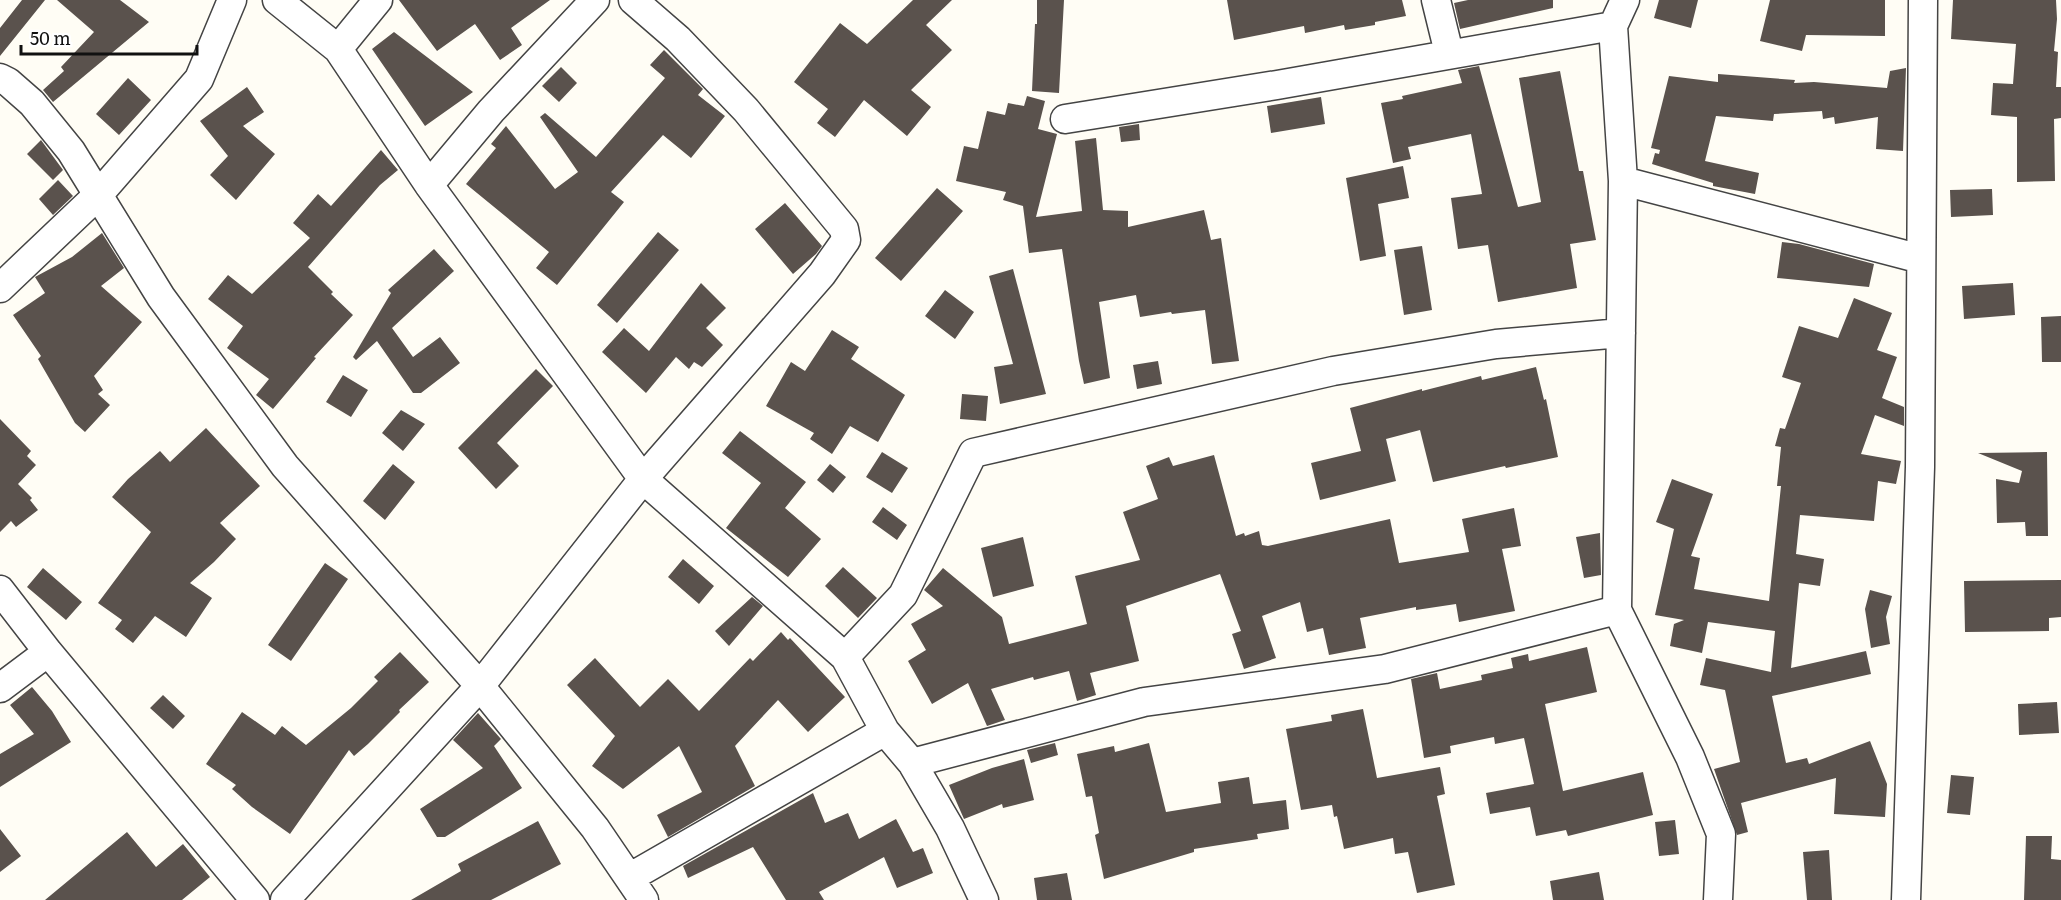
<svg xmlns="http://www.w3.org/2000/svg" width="2061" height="900" font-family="Literata,serif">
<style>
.building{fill:#5a524d}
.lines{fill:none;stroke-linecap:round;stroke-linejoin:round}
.street-casing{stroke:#444;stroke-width:31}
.street{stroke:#fff;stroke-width:28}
</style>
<rect width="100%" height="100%" fill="#fffdf5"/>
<path class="building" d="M22,0H45L0,56V28Z
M57,0H120L149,22L53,102L43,90L64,71L61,67L94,32Z
M399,0H550L511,28L522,45L500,60L475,24L437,51Z
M913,0H952L926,25L952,50L911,90L931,107L907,136L864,100L835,137L817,123L828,109L794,82L840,23L867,44Z
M1037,0H1064L1059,93L1032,91L1035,24H1037Z
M1227,0H1402L1406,16L1375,22V25L1345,30L1344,25L1305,33L1304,26L1234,40Z
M1468,0H1553V8L1460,29L1454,3Z
M1659,0H1698L1691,28L1654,18Z
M1770,0H1885V36L1806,35L1802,51L1760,41Z
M1953,0H2056L2057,19L2054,51L2058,52L2056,87H2061V118L2054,119L2055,181L2017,182V117L1991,115L1993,83L2013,84L2016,44L1951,39Z
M394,32L473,92L425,126L372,49Z
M664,50L703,89L698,95L725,116L691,158L663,135L611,192L624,202L557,285L536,268L549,252L466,184L496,148L491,144L506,126L555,189L578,172L540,117L545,113L596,157L665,78L650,65Z
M1479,66L1518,207L1541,202L1519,78L1560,71L1579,171H1583L1596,240L1570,244L1577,288L1498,302L1488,245L1458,249L1451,198L1482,194L1471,134L1408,147L1411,159L1393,163L1381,103L1403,99L1402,96L1462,83L1458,70Z
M561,67L577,83L559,102L542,86Z
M1906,68L1903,151L1876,149L1878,117L1835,124L1834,117L1823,119L1822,111L1774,114L1773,121L1716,116L1705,161L1759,173L1755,194L1713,186V183L1652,164L1655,153L1659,154L1660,150L1651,148L1669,76L1718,82V74L1795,80L1794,83L1814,82L1887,88L1890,71Z
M128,78L151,100L119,135L96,114Z
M247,87L264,112L243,126L275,154L236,200L210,175L228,156L200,121Z
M1027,96L1045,101L1038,129L1057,134L1036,217L1082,211L1075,141L1096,138L1103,210L1128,211V227L1204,210L1211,240L1221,238L1239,361L1212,364L1205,310L1172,314L1171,312L1140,317L1136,295L1099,302L1110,378L1084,384L1079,361L1062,249L1029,253L1023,206L1003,200L1006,192L956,181L964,146L978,149L987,111L1005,115L1008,103L1024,106Z
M1321,97L1325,124L1271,133L1267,106Z
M1139,124L1140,140L1121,142L1119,127Z
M41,140L63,170L53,180L27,154Z
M381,150L398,170L380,185L308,267L333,292L331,294L353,315L314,357L316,358L273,409L256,395L269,379L227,348L243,326L208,299L228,275L252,294L310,238L293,223L318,194L331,206Z
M1403,166L1409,198L1378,204L1386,256L1360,261L1346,178Z
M58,180L73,196L53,215L39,199Z
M937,188L963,211L901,281L875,258Z
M1992,189L1993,215L1951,217L1950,190Z
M785,203L822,246L816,254L793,274L755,229Z
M658,232L679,250L617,323L597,305Z
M102,233L124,268L101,286L142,322L94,376L103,390L98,394L110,405L85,432L75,423L38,359L41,356L13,315L45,293L35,277L72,257Z
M1782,242L1799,244L1874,264L1869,287L1777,278Z
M1422,246L1432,310L1404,315L1394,250Z
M434,249L454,271L392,328L413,357L440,337L460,363L421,393H413L377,341L356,360L353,357L391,293L388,290Z
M1013,269L1046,394L1000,404L994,367L1013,364L989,276Z
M701,283L726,308L706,328L723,345L702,367L694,362L689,369L676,357L646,393L602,352L624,328L649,351Z
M2013,283L2015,315L1964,319L1962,286Z
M945,290L974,312L955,339L925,316Z
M1854,298L1892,313L1877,350L1897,357L1882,398L1904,407V426L1875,415L1861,454L1901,461L1896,484L1878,481L1874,521L1800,515L1796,554L1824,559L1820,586L1799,583L1791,668L1866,651L1871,674L1772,696L1786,763L1807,758L1809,764L1870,741L1887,784L1885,817L1834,814L1836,778L1741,803L1748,832L1737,835L1714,769L1740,762L1725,690L1700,685L1706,658L1771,672L1775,631L1708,622L1702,653L1670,646L1674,624L1684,620L1655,615L1674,529L1656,522L1672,479L1713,494L1691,556L1700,558L1694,589L1769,601L1781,486H1777L1781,447L1775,446L1780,428L1785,429L1801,383L1782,377L1799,326L1838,338Z
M2061,316V362H2042L2041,317Z
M832,330L859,347L851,359L905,395L878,442L850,426L832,454L810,439L814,433L766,406L791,362L805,371Z
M1158,361L1162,384L1137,389L1133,365Z
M1536,367L1544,400L1546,399L1558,457L1506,468L1505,466L1433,482L1420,430L1386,439L1396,481L1320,500L1311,463L1361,451L1350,408L1422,389V391L1481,376L1482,380Z
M536,369L553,386L497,443L519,466L496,489L458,448Z
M343,375L368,390L351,417L326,402Z
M962,394L988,396L986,421L960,419Z
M401,410L425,424L403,451L382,433Z
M0,419L31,451L27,456L36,465L18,484L32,498L30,500L38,510L16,527L11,521L0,532Z
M206,428L260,486L220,523L236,539L214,562L190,583L212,598L186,637L155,616L133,643L115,629L122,620L98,603L151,532L112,497L128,479L160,451L170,462Z
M740,431L806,482L785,508L821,539L788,577L726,528L761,483L722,453Z
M882,452L908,468L892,493L866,477Z
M2047,452L2048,536H2026L2025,522L1997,523L1996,479L2019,483L2022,471L1978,453Z
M1214,455L1236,536L1244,533L1245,536L1259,531L1262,545L1268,546L1390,519L1399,563L1469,552L1462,519L1514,508L1521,546L1502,549L1515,611L1459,622L1456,604L1416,610V607L1360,618L1366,648L1329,655L1323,628L1307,632L1300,602L1262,616L1276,658L1244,669L1232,634L1241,631L1220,574L1126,606L1139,661L1090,673L1096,695L1077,701L1069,671L1034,680L1033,677L991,689L1005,720L987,726L968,683L932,704L908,661L926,650L911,624L943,606L924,590L943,568L1002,617L1009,644L1087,624L1075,576L1140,560L1123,512L1158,499L1146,466L1169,457L1173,466Z
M393,464L415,482L385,520L363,501Z
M830,464L846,477L833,493L817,480Z
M883,507L907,525L897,540L872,522Z
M1600,533L1601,575L1584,578L1576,537Z
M1023,537L1034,586L993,597L981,548Z
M683,559L714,586L699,604L668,577Z
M325,563L348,579L291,661L268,645Z
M843,567L877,598L858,618L825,586Z
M43,568L82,602L66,620L27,587Z
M2061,580V617L2049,618V631L1965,632L1964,581Z
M1870,590L1892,596L1886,617L1890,644L1871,648L1865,609Z
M752,597L763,606L729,646L715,631Z
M781,632L788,640L790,638L845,697L808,732L778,700L735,746L755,786L668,837L657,815L702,792L679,746L623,789L592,766L615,736L567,685L595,658L640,707L668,679L699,711L750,658L753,661Z
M1587,647L1597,692L1545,704L1563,791L1643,772L1653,815L1568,836L1566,830L1536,836L1530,807L1490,814L1486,793L1534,784L1524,738L1495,744L1494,737L1450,746L1451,753L1424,758L1411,679L1437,673L1440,689L1482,680L1481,675L1513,668L1511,658L1528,654L1529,661Z
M400,652L429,682L399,710L400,712L368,744L354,756L349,750L290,834L252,807L232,789L236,785L206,764L242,712L275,735L282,726L306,745L351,708L378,681L374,677Z
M32,687L52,711L71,742L0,787V754L34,734L10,705Z
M163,695L185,716L173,729L150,708Z
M2057,702L2059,733L2019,735L2018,704Z
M1363,709L1377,778L1440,767L1445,794L1437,796L1455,885L1417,893L1408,852L1395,854L1393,838L1344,849L1337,816L1334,817L1332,805L1301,810L1286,729L1332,721L1331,715Z
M478,713L501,739L494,746L522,788L445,837H437L420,809L483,768L453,740Z
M1055,743L1058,755L1031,763L1027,750Z
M1149,743L1166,812L1221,803L1218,782L1249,777L1253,804L1286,800L1289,829L1257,834L1258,839L1194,849V852L1104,879L1095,835L1099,833L1092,796L1086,797L1077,754L1114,746L1115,752Z
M1024,759L1034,800L1003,808L1002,804L964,819L949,785L992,768Z
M1951,775L1974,777L1970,815L1947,813Z
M813,793L825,823L848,813L859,839L896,819L913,852L923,848L933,873L897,888L884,857L819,892L824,900H786L753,847L688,878L683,866Z
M1675,820L1679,854L1659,856L1655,822Z
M538,821L561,864L491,900H411L461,871L458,864Z
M0,829L21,856L0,872Z
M127,832L156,867L183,844L210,877L182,900H45Z
M2026,836H2052L2051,859L2061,860V900H2024Z
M1829,850L1832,900H1807L1803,852Z
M1599,872L1604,900H1553L1550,881Z
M1067,873L1072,900H1037L1034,878Z"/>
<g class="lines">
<g class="street-casing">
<path id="street" d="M277,0L338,49L429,185L643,479L845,657L885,731L912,763L950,828L984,900
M1436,0L1449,53
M1625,0L1613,26L1623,181L1617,610L1690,757L1721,834L1718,900
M338,49L378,0
M0,78L8,82L32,103L71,151L161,297L285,466L480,686L595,828L644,900
M1065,119L1277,85L1613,26
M1623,181L1921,259
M429,185L491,111L595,0
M0,288L99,194L199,79L232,0
M0,590L48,652L255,900
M845,657L903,595L973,453L1333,371L1496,344L1621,333
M0,688L48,652
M912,763L1144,702L1385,669L1617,610
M629,878L885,731
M285,900L480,686L643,479L822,274L846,240L844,229L746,110L678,39L633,0
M1906,900L1920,467L1923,0"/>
</g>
<use href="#street" class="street"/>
</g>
<path d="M21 45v9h176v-9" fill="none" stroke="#111111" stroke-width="3"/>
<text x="30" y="45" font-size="18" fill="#111111" stroke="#ffffff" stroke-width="4.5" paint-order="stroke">50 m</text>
</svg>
